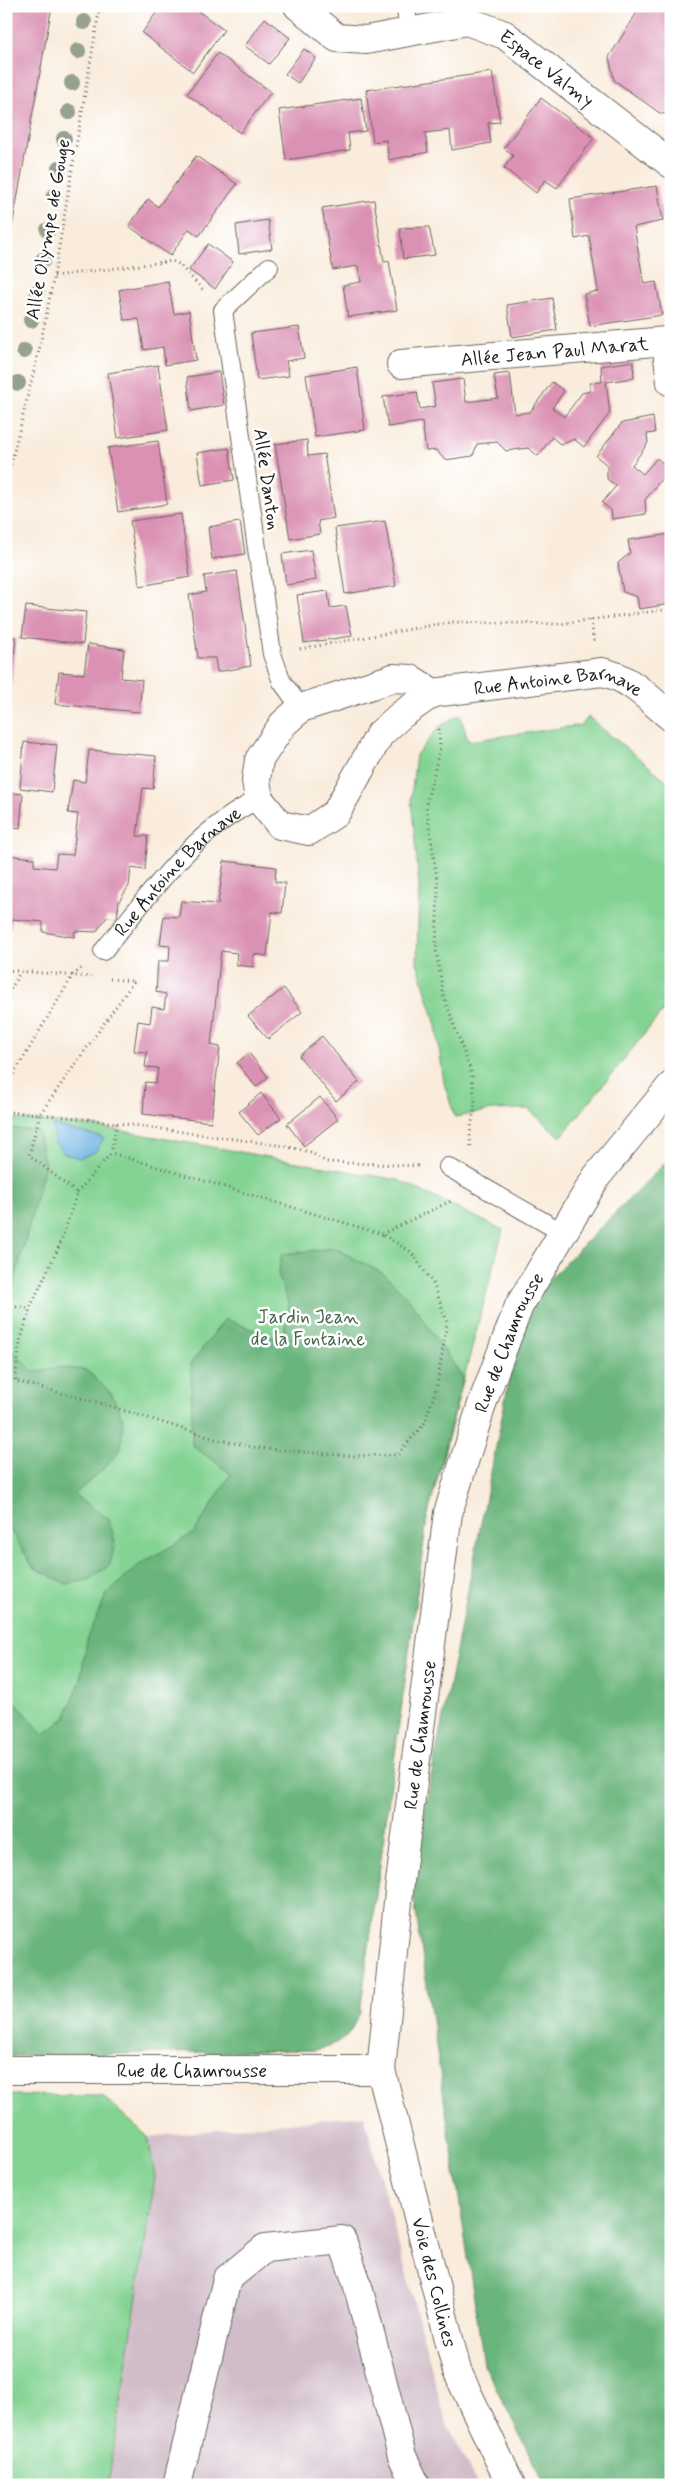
<svg xmlns="http://www.w3.org/2000/svg" width="677" height="2491" font-family="Mynerve,sans-serif">
<style>
.industrial{fill:#d1bdc9}
.green{fill:#83d393;stroke:#507858}
.forest{fill:#6ab57d;stroke:#43684c}
.water{fill:#6eb3e4;stroke:#456880}
.building{fill:#da91b3}
.lines{fill:none;stroke-linecap:round;stroke-linejoin:round}
.service-casing{stroke:#69655f;stroke-width:20}
.minor-casing{stroke:#69655f;stroke-width:30}
.path{stroke:#69655f;stroke-width:3;stroke-dasharray:1 4;stroke-linecap:butt}
.service{stroke:#fff;stroke-width:18}
.minor{stroke:#fff;stroke-width:28}
.tree{fill:#96a28d}
.labels{text-anchor:middle;stroke-width:5;stroke-linejoin:round;paint-order:stroke}
.street-label{font-size:19px;fill:#1c1c1c;stroke:#fff}
.park-label{font-size:19px;fill:#45654c;stroke:#fff}
</style>
<rect width="100%" height="100%" fill="#fff"/>
<filter id="ink" filterUnits="userSpaceOnUse"><feTurbulence type="fractalNoise" baseFrequency=".02" numOctaves="2"/><feDisplacementMap in="SourceGraphic" scale="10" xChannelSelector="R" yChannelSelector="G"/><feConvolveMatrix kernelMatrix="1 2 1 2 8 2 1 2 1" color-interpolation-filters="sRGB"/></filter>
<filter id="wash" filterUnits="userSpaceOnUse"><feTurbulence type="fractalNoise" baseFrequency=".0096" numOctaves="4" result="noise"/><feDisplacementMap in="SourceGraphic" scale="20" xChannelSelector="R" yChannelSelector="G"/><feGaussianBlur stdDeviation="1.12" result="paint"/><feColorMatrix in="noise" values="0 0 0 0 0 0 0 0 0 0 0 0 0 0 0 0 0 1.4 0 .05"/><feComposite in="paint" operator="in"/></filter>
<g filter="url(#wash)">
<rect width="100%" height="100%" fill="#f9ecdc"/>
<path class="industrial" d="M364,2115L445,2419L477,2485H108L155,2177L148,2137Z"/>
<path class="green" d="M460,714L468,741L582,725L588,717L671,784V1001L561,1137L528,1109L493,1110L455,1117L444,1083L436,1025L417,962L419,885L411,798L416,755L439,727Z
M6,1118L94,1126L398,1180L503,1230L427,1518L360,2012C346,2041 345,2041 315,2050L6,2056Z
M6,2095L102,2096L148,2137L155,2177L108,2485H6Z"/>
<path class="forest" d="M6,1128L38,1131L45,1165L10,1299L6,1340Z
M671,1157V2485H545L484,2364L411,1880L524,1304Z
M335,1248L384,1274L410,1300L463,1378L427,1518L360,2012C346,2041 345,2041 315,2050L6,2056V1703H17L43,1735L65,1718L80,1682L87,1640L106,1595L140,1564L194,1533L231,1474L192,1445L191,1363L225,1319L282,1340L289,1305L278,1275L282,1254Z
M6,1343L33,1372L58,1367L86,1370L111,1393L123,1419L121,1449L104,1468L74,1495L109,1519L115,1543L110,1565L88,1580L67,1584L33,1567L11,1531L6,1530Z"/>
<path class="water" d="M53,1125L104,1138L95,1152L80,1158L65,1154L54,1142Z"/>
<g id="blocks">
<path class="building" d="M6,6H52L7,255H6Z
M161,6H191L224,30L193,72L142,33Z
M641,6H671V113L661,114L614,80L609,57Z
M265,18L290,38L269,64L245,46Z
M304,49L316,58L298,83L285,74Z
M218,53L271,92L240,133L187,94Z
M492,72L500,122L488,123L491,143L452,150L450,130L425,133L428,152L389,160L386,140L373,142L366,90Z
M361,98L366,131L348,133L350,150L286,160L279,110Z
M541,98L594,138L557,188L545,180L536,193L504,168L513,156L504,148Z
M196,156L237,184L199,236L189,229L170,256L129,226L148,199L158,207Z
M657,186L663,221L634,227L644,284L656,282L662,315L590,326L584,294L598,291L589,236L575,239L570,199Z
M374,200L384,262L389,261L397,310L348,317L343,285L361,282L358,266L333,270L322,208Z
M268,220L272,249L239,254L236,225Z
M429,227L435,255L403,259L400,228Z
M208,244L233,262L215,289L189,270Z
M168,281L174,314L189,311L196,360L165,365L163,347L144,350L139,319L124,320L119,290Z
M552,298L557,330L512,337L507,305Z
M299,327L304,358L286,361L289,376L257,380L251,333Z
M633,361L634,378L606,382L610,413L584,447L574,439L561,445L552,437L538,456L528,448L506,451L497,442L477,444L473,456L445,460L436,450L426,451L422,422L388,427L383,397L417,392L420,409L436,406L432,383L463,379L466,402L498,398L494,375L510,373L515,414L530,412L552,382L564,391L552,408L564,417L582,393L590,391V383L602,382L601,366Z
M158,365L168,430L118,438L108,373Z
M357,367L365,430L315,437L306,375Z
M219,372L224,405L191,411L187,377Z
M653,417L655,433L647,434L648,443L632,465L643,474L657,458L669,469L645,500L646,514L612,519L611,510L602,503L616,486L607,479V465L596,456L622,423Z
M307,440L308,456L324,454L334,518L318,521L320,534L290,539L275,444Z
M158,441L167,504L118,512L108,448Z
M229,448L234,480L202,485L197,453Z
M181,514L190,577L140,586L130,521Z
M385,521L396,586L345,594L335,528Z
M240,522L245,554L212,559L208,527Z
M671,534V604L639,609L637,597L623,592L618,563L630,553L628,540Z
M311,550L316,580L286,585L282,554Z
M237,571L251,666L217,672L215,658H198L189,595L206,592L204,576Z
M328,591L330,608L346,606L352,636L304,643L297,595Z
M26,606L86,612L83,644L22,637Z
M6,637L16,638L9,703L6,702Z
M88,644L124,649L121,678L142,680L139,712L55,704L59,672L84,674Z
M24,742L57,745L52,792L20,788Z
M89,750L156,756L153,789L143,788L137,836H148L145,870L131,868L129,886L119,901L117,918L107,917L96,932L75,931L74,937L43,932V922L12,919L10,930L6,929V855L34,858V866L55,868L57,854L73,855L78,814L68,813L73,780L85,782Z
M6,792L23,794L20,828L6,826Z
M224,861L276,867L275,882L285,883L282,913L272,912L267,956L254,954L253,967L236,965L237,953L221,951L211,1045L220,1047L211,1122L143,1114L145,1082L156,1083L158,1068L145,1067L147,1052L134,1051L138,1021L150,1023L152,1007L164,1009L166,994L156,992L158,961H169L170,946L160,945L164,916L179,917L181,901L218,904Z
M284,988L302,1012L268,1039L248,1016Z
M322,1036L359,1082L336,1101L299,1056Z
M249,1053L268,1077L256,1087L237,1063Z
M261,1093L281,1118L258,1135L239,1112Z
M320,1097L338,1119L304,1146L287,1124Z"/>
</g>
</g>
<g filter="url(#ink)">
<use href="#blocks" fill-opacity="0" stroke="#69655f" stroke-width="1"/>
<g class="lines">
<g class="service-casing">
<g id="service">
<path d="M405,6L410,32"/>
<path d="M269,267L223,310L272,654L282,682L301,708"/>
<path id="s1" d="M103,951C149,896 192,831 259,799"/>
<path d="M448,1167L563,1233"/>
</g>
</g>
<g class="minor-casing">
<g id="minor">
<path id="s2" d="M298,6L337,38L366,40L467,21L505,35L671,164"/>
<path id="s3" d="M401,364L666,341L671,382"/>
<path d="M393,678L411,679L433,693L401,715L380,734L336,813L309,831L280,825L259,799L256,780L259,760L283,724L301,708Z"/>
<path id="s4" d="M433,693L602,672C630,677 650,700 671,717"/>
<path id="s5" d="M6,2070H381"/>
<path d="M177,2485L227,2279L265,2248L342,2240L357,2283L402,2456L416,2485"/>
<path id="s6" d="M511,2485L457,2371L381,2070L400,1882L448,1513L483,1401L519,1306L597,1176L671,1086"/>
</g>
</g>
<path class="path" d="M54,276L172,261L179,264L203,290
M6,484L40,346L54,276L100,6
M591,620L594,642
M300,649L450,622L559,624L671,609
M439,729L440,748L426,805L438,886L436,950L444,997L472,1075L475,1104L470,1134L471,1149
M6,970L91,977
M110,979L134,981L40,1114L117,1123L111,1153
M6,998L20,972
M6,1087L73,975L82,968
M6,1112L40,1114L29,1155L77,1193L61,1242L30,1308L20,1342L15,1381L107,1405L215,1439L258,1448L351,1456L397,1455L424,1424L437,1386L447,1322L434,1285L411,1252L382,1234
M117,1123L285,1146L310,1152L326,1162L421,1166
M77,1193L111,1153L382,1234L451,1201
M6,1306L30,1308"/>
<use href="#service" class="service"/>
<use href="#minor" class="minor"/>
</g>
<g class="tree">
<circle cx="84" cy="22" r="8"/>
<circle cx="78" cy="51" r="8"/>
<circle cx="72" cy="83" r="8"/>
<circle cx="69" cy="112" r="8"/>
<circle cx="64" cy="139" r="8"/>
<circle cx="59" cy="168" r="8"/>
<circle cx="54" cy="196" r="8"/>
<circle cx="48" cy="230" r="8"/>
<circle cx="43" cy="260" r="8"/>
<circle cx="37" cy="292" r="8"/>
<circle cx="31" cy="320" r="8"/>
<circle cx="24" cy="351" r="8"/>
<circle cx="18" cy="383" r="8"/>
</g>
</g>
<g class="labels">
<g class="street-label">
<text dy="7" stroke="none"><textPath href="#s2" startOffset="276">Espace Valmy</textPath></text>
<text transform="translate(47 229) rotate(-80)" y="7">Allée Olympe de Gouge</text>
<text dy="7" stroke="none"><textPath href="#s3" startOffset="154">Allée Jean Paul Marat</textPath></text>
<text transform="translate(268 479) rotate(82)" y="7">Allée Danton</text>
<text dy="7" stroke="none"><textPath href="#s4" startOffset="128">Rue Antoine Barnave</textPath></text>
<text dy="7" stroke="none"><textPath href="#s1" startOffset="110">Rue Antoine Barnave</textPath></text>
<text dy="7" stroke="none"><textPath href="#s6" startOffset="1179">Rue de Chamrousse</textPath></text>
<text dy="7" stroke="none"><textPath href="#s6" startOffset="774">Rue de Chamrousse</textPath></text>
<text dy="7" stroke="none"><textPath href="#s5" startOffset="186">Rue de Chamrousse</textPath></text>
<text transform="translate(435 2282) rotate(76)" y="7">Voie des Collines</text>
</g>
<g class="park-label">
<text x="308" y="1323">Jardin Jean<tspan x="308" dy="22">de la Fontaine</tspan></text>
</g>
</g>
<rect width="677" height="2491" fill="none" stroke="#fff" stroke-width="25"/>
</svg>
